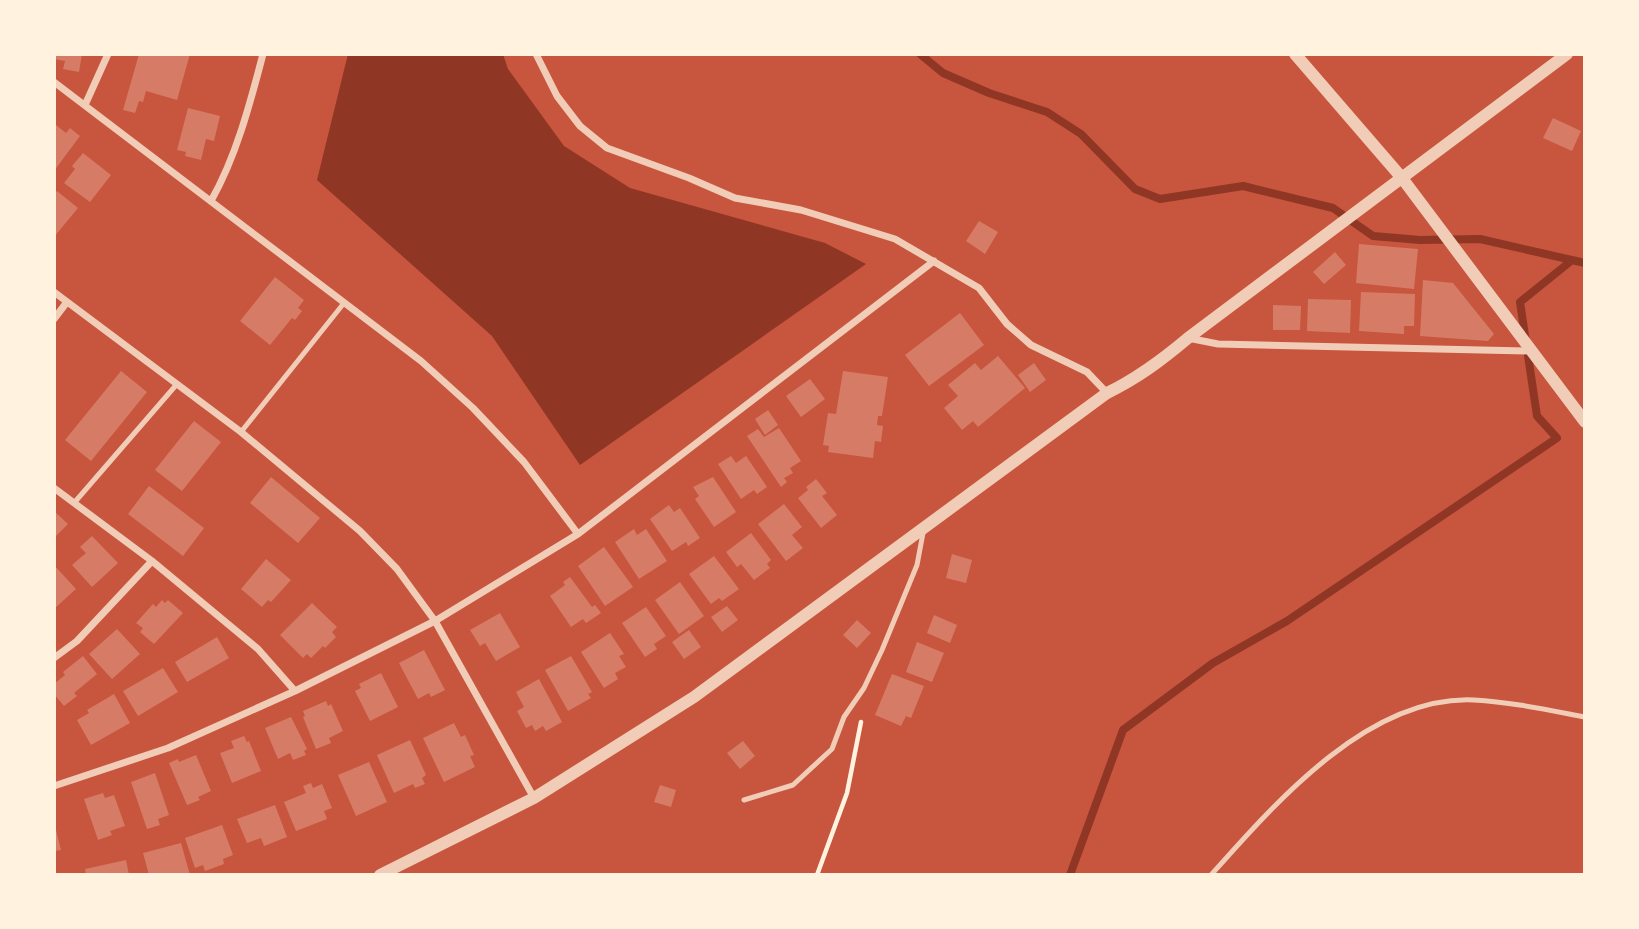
<svg xmlns="http://www.w3.org/2000/svg" width="1639" height="929" font-family="Barlow,sans-serif">
<style>
.water{fill:#8f3625}
.lines{fill:none;stroke-linecap:round;stroke-linejoin:round}
.stream{stroke:#8f3625;stroke-width:8}
.building{fill:#d67c66}
.path{stroke:#fff3e0;stroke-width:4.5}
.service{stroke:#f1ccb7;stroke-width:5}
.minor{stroke:#f1ccb7;stroke-width:7}
.tertiary{stroke:#f1ccb7;stroke-width:12}
</style>
<rect width="100%" height="100%" fill="#c8553d"/>
<path class="water" d="M348,54H503L508,69L564,146L630,188L825,243L866,264L580,465L492,336L317,180Z"/>
<g class="lines">
<path class="stream" d="M920,54L943,73L989,93L1047,112L1081,134L1135,189L1160,199L1243,186L1333,208L1373,236L1420,240L1480,239L1585,263
M1070,875L1123,730L1213,663L1287,621L1557,438L1537,416L1520,302L1571,261"/>
</g>
<path class="building" d="M54,54H82L79,72L63,69L65,61L54,59Z
M139,54H190L177,100L146,91L143,102L139,101L135,113L123,110Z
M188,108L220,116L214,141L206,139L201,160L185,156L186,152L177,150Z
M1553,118L1581,131L1572,151L1543,138Z
M56,125L66,133L70,128L80,136L54,171V128Z
M83,153L111,175L90,202L64,183L75,169L72,166Z
M57,191L78,208L54,237V195Z
M979,221L998,232L985,254L966,241Z
M1359,244L1418,249L1414,289L1356,283Z
M1335,252L1346,265L1324,284L1313,272Z
M275,277L304,300L298,308L302,311L295,320L292,318L270,345L240,321Z
M1423,280L1453,283L1494,334L1488,341L1420,336Z
M1361,292L1415,294L1414,326H1404V334L1359,331Z
M1308,299L1351,300L1350,333L1307,331Z
M1273,305L1301,306L1300,330H1273Z
M960,313L984,345L929,386L905,355Z
M998,356L1025,388L978,427L973,421L962,430L944,408L958,396L948,385L975,363L981,370Z
M1034,363L1046,380L1030,392L1018,375Z
M121,371L147,392L91,461L65,440Z
M843,371L888,377L882,416H878L877,425L883,426L881,442L875,441L873,458L828,452L829,446L823,445L828,413L836,414Z
M810,379L825,399L801,417L786,396Z
M768,410L778,425L765,435L755,419Z
M194,421L221,442L182,491L155,470Z
M779,428L801,461L790,468L793,473L784,478L787,482L781,487L747,436L758,429L764,437Z
M731,456L736,463L746,456L767,487L757,494L754,490L741,499L718,464Z
M271,477L320,518L298,543L250,503Z
M713,477L736,512L714,527L695,499L699,496L693,487Z
M816,479L827,493L822,496L837,515L821,528L798,498L808,490L806,487Z
M149,486L204,528L183,556L128,514Z
M784,504L802,527L792,535L803,548L786,561L758,524Z
M669,505L674,512L680,508L700,538L688,546L686,542L672,551L650,519Z
M54,511L68,524L54,538Z
M634,529L637,535L646,529L667,561L639,579L615,542Z
M751,533L771,560L767,564L770,568L754,580L741,564L737,567L726,552Z
M92,536L118,563L92,587L72,565L86,553L80,547Z
M604,547L633,587L605,606L578,566Z
M952,554L972,560L966,583L946,578Z
M714,556L739,589L722,601L719,598L711,604L689,574Z
M266,559L291,580L271,602L268,600L262,607L241,589Z
M54,565L76,589L54,609Z
M570,577L592,607L595,605L601,613L586,623L583,619L571,627L550,596L565,585L563,582Z
M680,582L704,616L679,634L655,600Z
M162,600L165,603L168,600L183,613L154,644L140,632L143,628L136,623L153,604L156,607Z
M312,603L337,627L332,632L336,637L325,648L323,646L311,658L307,654L303,658L280,635Z
M727,606L738,620L722,632L711,617Z
M646,607L666,636L654,644L657,649L645,657L622,623Z
M500,613L520,647L496,661L485,643L480,646L470,630Z
M934,615L957,625L950,643L927,633Z
M857,620L871,633L857,648L843,635Z
M117,629L140,654L112,679L89,654Z
M689,630L701,647L684,659L672,642Z
M610,633L624,654L619,656L626,667L615,673L618,679L604,688L581,652Z
M217,637L229,658L187,682L175,662Z
M917,642L944,653L932,682L906,672Z
M424,650L445,690L431,697L429,693L418,699L399,663Z
M83,656L97,674L74,693L77,696L64,706L54,694V684L65,675L63,672Z
M571,656L592,692L588,694L591,698L568,711L545,670Z
M163,668L178,692L138,716L123,691Z
M381,673L398,707L370,721L355,691L361,688L359,684Z
M892,674L924,686L911,718L906,716L901,726L875,715Z
M539,679L562,722L546,731L543,726L535,731L532,725L526,728L517,711L524,707L516,692Z
M114,694L130,723L91,745L77,720L89,713L87,710Z
M326,701L328,706L331,704L343,731L329,738L331,743L316,749L303,717L305,716L303,711Z
M291,717L307,749L304,751L306,755L293,760L290,753L278,759L265,728Z
M454,723L461,737L465,735L474,755L470,756L475,767L444,782L423,738Z
M244,736L247,742L249,741L261,771L232,783L220,753L234,748L231,741Z
M410,740L426,775L422,778L425,784L415,788L413,784L394,793L377,755Z
M743,741L755,756L740,769L727,753Z
M196,755L211,791L198,797L200,800L187,805L169,763L178,759L179,762Z
M369,762L387,802L356,816L338,775Z
M155,773L169,815L158,819L160,825L147,829L131,782Z
M311,783L313,788L322,784L332,808L324,811L327,819L296,831L284,802L306,793L303,786Z
M660,785L676,790L671,807L654,802Z
M103,793L105,798L114,795L125,826L110,831L112,835L98,840L84,799Z
M275,805L287,837L264,846L261,838L247,843L237,819Z
M54,822L61,850L54,851Z
M222,825L233,855L223,859L224,864L205,871L203,865L195,868L185,838Z
M181,843L190,875H149L143,853Z
M126,860L129,875H86L85,869Z"/>
<g class="lines">
<path class="path" d="M817,875L847,793L861,722"/>
<path class="service" d="M241,432L344,303
M74,503L177,384
M744,800L793,785L832,749L844,717L864,688L882,650L917,565L923,533
M1211,875C1275,803 1369,695 1474,700C1511,702 1548,710 1585,717"/>
<path class="minor" d="M536,54L557,96L580,126L607,148L689,178L735,198L801,210L895,239L979,288L1007,324L1031,345L1087,372L1107,393
M54,82L421,361L473,408L524,462L578,534
M85,105L108,54
M211,201C236,157 250,104 263,54
M54,292L241,432L360,531L397,569L435,621L534,798
M54,319L67,302
M1188,338L1218,344L1531,351
M54,488L152,561L258,649L295,691
M54,658L77,641L152,561
M54,786L168,748L295,691L435,621L578,534L934,261"/>
<path class="tertiary" d="M1295,54L1402,178L1585,422
M380,875L534,798L694,697L1107,393C1138,378 1162,360 1188,338L1567,54"/>
</g>
<rect width="1639" height="929" fill="none" stroke="#fff3e0" stroke-width="112"/>
</svg>
